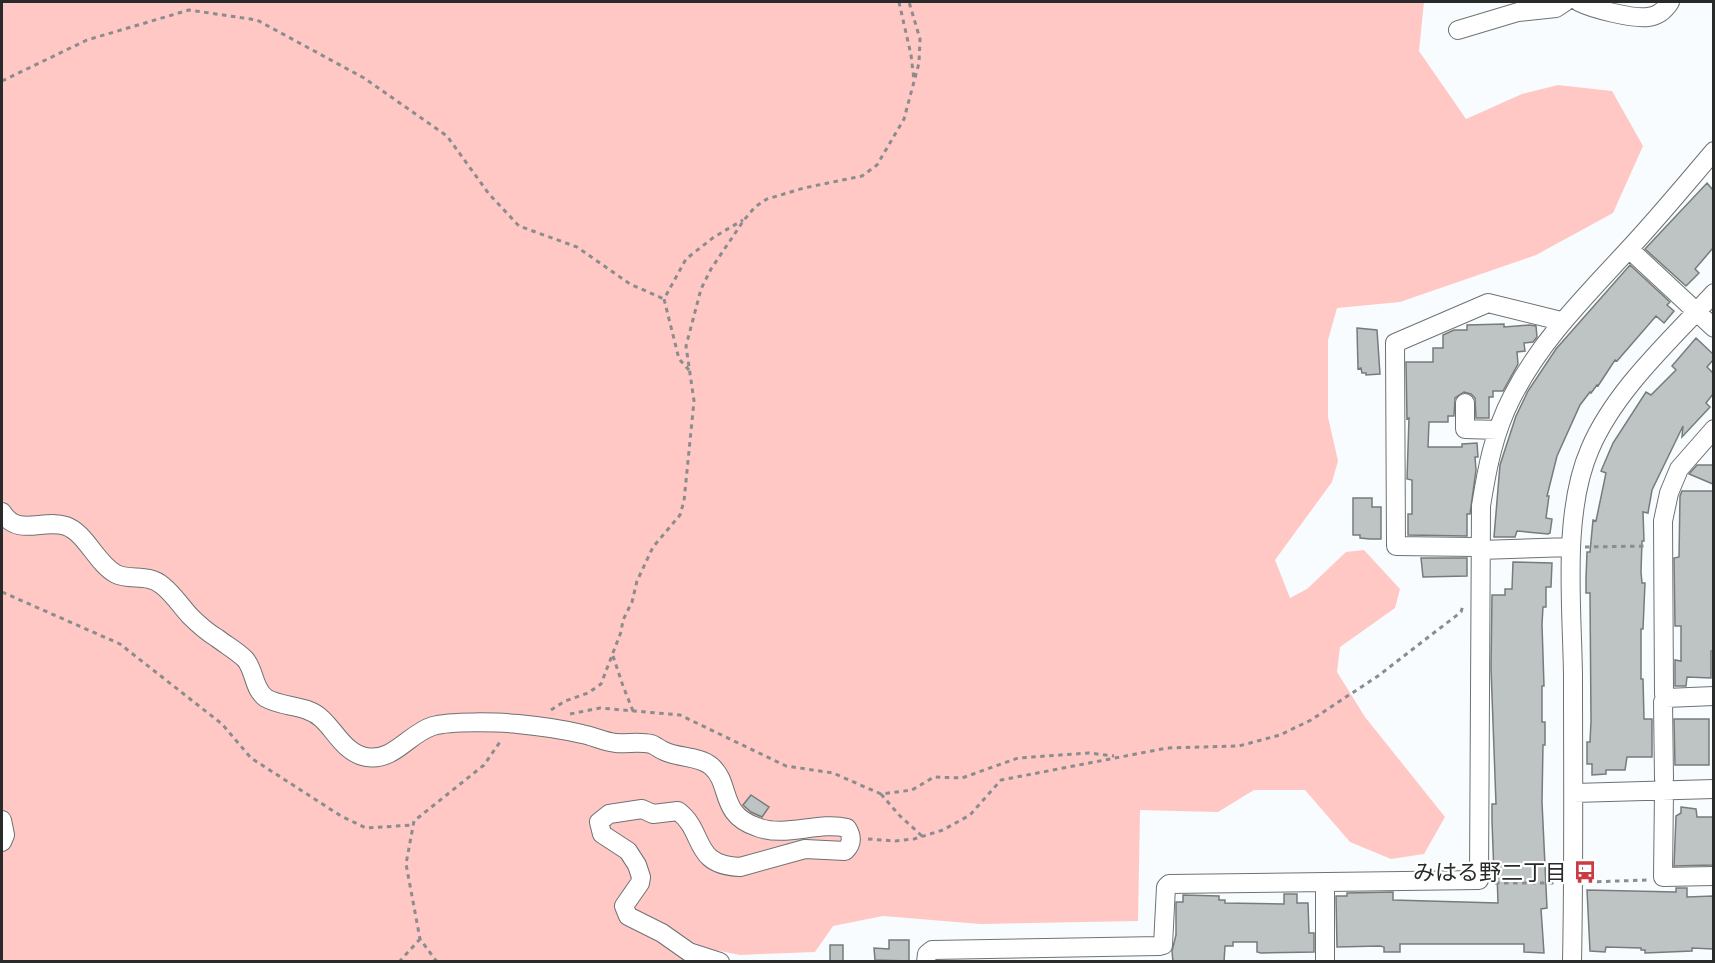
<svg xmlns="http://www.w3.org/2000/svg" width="1715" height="963" font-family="'Sofia Sans Condensed','Noto Sans JP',sans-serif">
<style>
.green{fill:#ffc8c5}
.building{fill:#bec3c4;stroke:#767b7c;stroke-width:1.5}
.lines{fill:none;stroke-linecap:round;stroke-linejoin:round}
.minor-casing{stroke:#6e7273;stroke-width:20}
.path{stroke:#8a8d8e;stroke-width:3;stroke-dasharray:4.5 4.5;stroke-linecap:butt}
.minor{stroke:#fff;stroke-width:18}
.labels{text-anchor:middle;stroke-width:4.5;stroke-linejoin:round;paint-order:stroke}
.poi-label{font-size:22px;fill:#292b2b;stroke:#fff;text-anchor:end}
</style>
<rect width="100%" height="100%" fill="#f8fcfe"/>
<path class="green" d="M2,2H1424L1419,51L1466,119L1522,94L1558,85L1612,91L1643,146L1613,213L1536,255L1400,302L1337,308L1328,340V417L1338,461L1332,482L1275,560L1290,598L1307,589L1346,552L1364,550L1400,589L1395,608L1340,647L1337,672L1365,717L1445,817L1424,854L1391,859L1350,842L1305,790H1254L1218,812L1140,810L1138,921L980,924L883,916L833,926L815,952L740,955L689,945L706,962H2Z"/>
<path class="building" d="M1707,183L1713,190V248L1695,269L1699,273L1686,286L1645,249Z
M1630,265L1670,302L1667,305L1674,311L1664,323L1656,316L1617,361L1615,360L1598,386L1597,385L1591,393L1590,392L1580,405L1557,456L1547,496H1549L1546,518L1552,519L1550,533L1548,534L1517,531L1515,537H1494L1500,465L1516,416L1528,391L1556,349Z
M1504,324V327L1529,325L1536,326L1537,337L1533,342L1524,343L1525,351L1517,352L1518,364L1503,391H1493V397H1489V418H1476L1475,398L1471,394L1464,392L1455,398L1454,416H1448V422H1429L1428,447H1462V444L1477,443L1478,457H1475L1476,470L1470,514H1467V536L1408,535V514H1412V480L1407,479L1409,418L1407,419L1406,362H1433V348H1443V335L1454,330H1467V325Z
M1357,328L1377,330L1380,374L1366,375V373H1362L1361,368L1358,369Z
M1696,338L1713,354V360L1707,367L1713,373V394L1706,403L1710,407L1682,437L1683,426L1652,490L1648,513L1643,512L1644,541H1642L1641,572L1642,583H1645L1643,629H1641V679H1643L1644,719H1652V757H1627L1625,770H1606V774L1592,775V764H1587V742H1590L1591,721L1590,593H1586V579L1587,552H1590L1593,520L1596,521L1606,473L1601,471L1613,443L1646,392L1651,395L1676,370L1672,366Z
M1697,465H1713V484L1689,474Z
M1682,491H1713V651H1711V678L1687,677L1686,686H1675V660L1681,661V626H1675L1674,558L1679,557L1680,496Z
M1353,498H1372V507H1381V539H1370L1360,538V535H1353Z
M1421,558H1467V576L1423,577Z
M1513,562L1552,563L1551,587H1546V607H1543L1542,624L1544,686H1542V722H1545V745H1543L1542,802L1547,908L1541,909L1544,953L1524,952V944H1400V952H1384V947L1380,946L1337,947L1336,896H1347V893L1393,892V900L1498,903L1497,874L1494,875L1492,821V804H1496L1491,668L1492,595H1505V589H1512Z
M1674,719H1709V765H1675Z
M751,795L769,807L762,817L751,812L743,805Z
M1681,807L1696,809L1697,817H1713V865L1674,866L1676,816L1681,813Z
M1676,888H1687V897L1713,896V949L1692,948V951L1645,953V950H1641V948L1606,947L1605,952L1590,951L1587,890L1676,892Z
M1284,894H1297V903H1308L1309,933H1314V952L1261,953L1257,952V942H1233V946H1225L1224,962H1173L1172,951L1176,935V902H1183V895L1219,896V900H1225V903L1284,904Z
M889,940H909V961L875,960L874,948L889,949Z
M830,945H843V962H830Z"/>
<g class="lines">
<g class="minor-casing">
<path id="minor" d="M1579,2C1593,9 1633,19 1648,17C1658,16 1665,10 1670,2
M1458,30L1518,12L1556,8L1565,2
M1629,249L1714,328
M1561,321L1488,303L1395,343L1396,546L1475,547L1480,550L1571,547
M1465,403V429L1498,430
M2,512C18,538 43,518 66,526C86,533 96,563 116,574C131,581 148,573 163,586C173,594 181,606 190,616C198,624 207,632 217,638C226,645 237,651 245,659C255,670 253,689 266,698C283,708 307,704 322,719C336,732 345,753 366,757C394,762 409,733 433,726C450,721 499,722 518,724C539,726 561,729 582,734C593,736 604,742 616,743C627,744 639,741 651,744C655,745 659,749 664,751C678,758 699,756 711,766C732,784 718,814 757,827C786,838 818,821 847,828C852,836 853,843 845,851L805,849L740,867C691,865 706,832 678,811L653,814L642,809L609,814L599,822L602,834L628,851L637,865L641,877L640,883L624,906L628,916L662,933L689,952L720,962
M1666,698L1714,696
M1664,779L1663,702L1666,698L1664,694L1663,521L1669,493L1679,469L1714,429
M1664,791L1663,877L1714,876
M1574,793L1714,789
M2,820L5,835L2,842
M926,962L927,954L932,950L1159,946L1163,945L1166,887L1169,884L1479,880L1481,506C1487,468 1494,432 1512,397C1541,340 1584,298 1627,251C1657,219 1685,185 1714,151
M1325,962V882
M1572,962C1574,866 1573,770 1573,675C1572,605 1562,513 1590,449C1615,390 1671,340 1714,293"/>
</g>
<path class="path" d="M899,2L911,55L914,80
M2,81L87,40L189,10L257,20L364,78L447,136L489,194L519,226L577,247L630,284L664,299
M689,370L679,359L664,299L686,259L714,237L743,220
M1585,547L1648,546
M2,592L120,644L222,724L251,758L341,816L366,828L413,825
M613,656L623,686L633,711
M551,710L565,701L588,693L601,684L621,632L623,620L632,602L637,581L653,547L680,515L684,501L694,401L686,346L701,289L711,269L744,220L755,207L767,199L804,188L862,176L877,165L904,119L919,63L920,39L909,2
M570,714L600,708L680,715L786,766L833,773L881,794L912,790L934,777L962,778L1018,758L1089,753L1114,756
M881,794L899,815L922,836
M868,839L895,841L914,839L943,830L970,815L1001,780L1167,748L1239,746L1280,735L1311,720L1378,676L1461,612L1463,605
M1588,882L1647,880
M1495,883H1558
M399,962L420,939
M437,962L420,939L406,864L414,821L484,765L502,739"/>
<use href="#minor" class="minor"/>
</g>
<defs>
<g id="bus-bare" transform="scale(1.8)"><path d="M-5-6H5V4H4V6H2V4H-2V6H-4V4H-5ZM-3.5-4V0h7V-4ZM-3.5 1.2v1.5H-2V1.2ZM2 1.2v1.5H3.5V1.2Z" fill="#cb3c42" stroke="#fff" stroke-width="2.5" paint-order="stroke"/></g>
</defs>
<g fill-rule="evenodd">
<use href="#bus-bare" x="1585" y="872"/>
</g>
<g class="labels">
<g class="poi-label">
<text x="1567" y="880">みはる野二丁目</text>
</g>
</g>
<rect width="1715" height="963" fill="none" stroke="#292b2b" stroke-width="6"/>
</svg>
